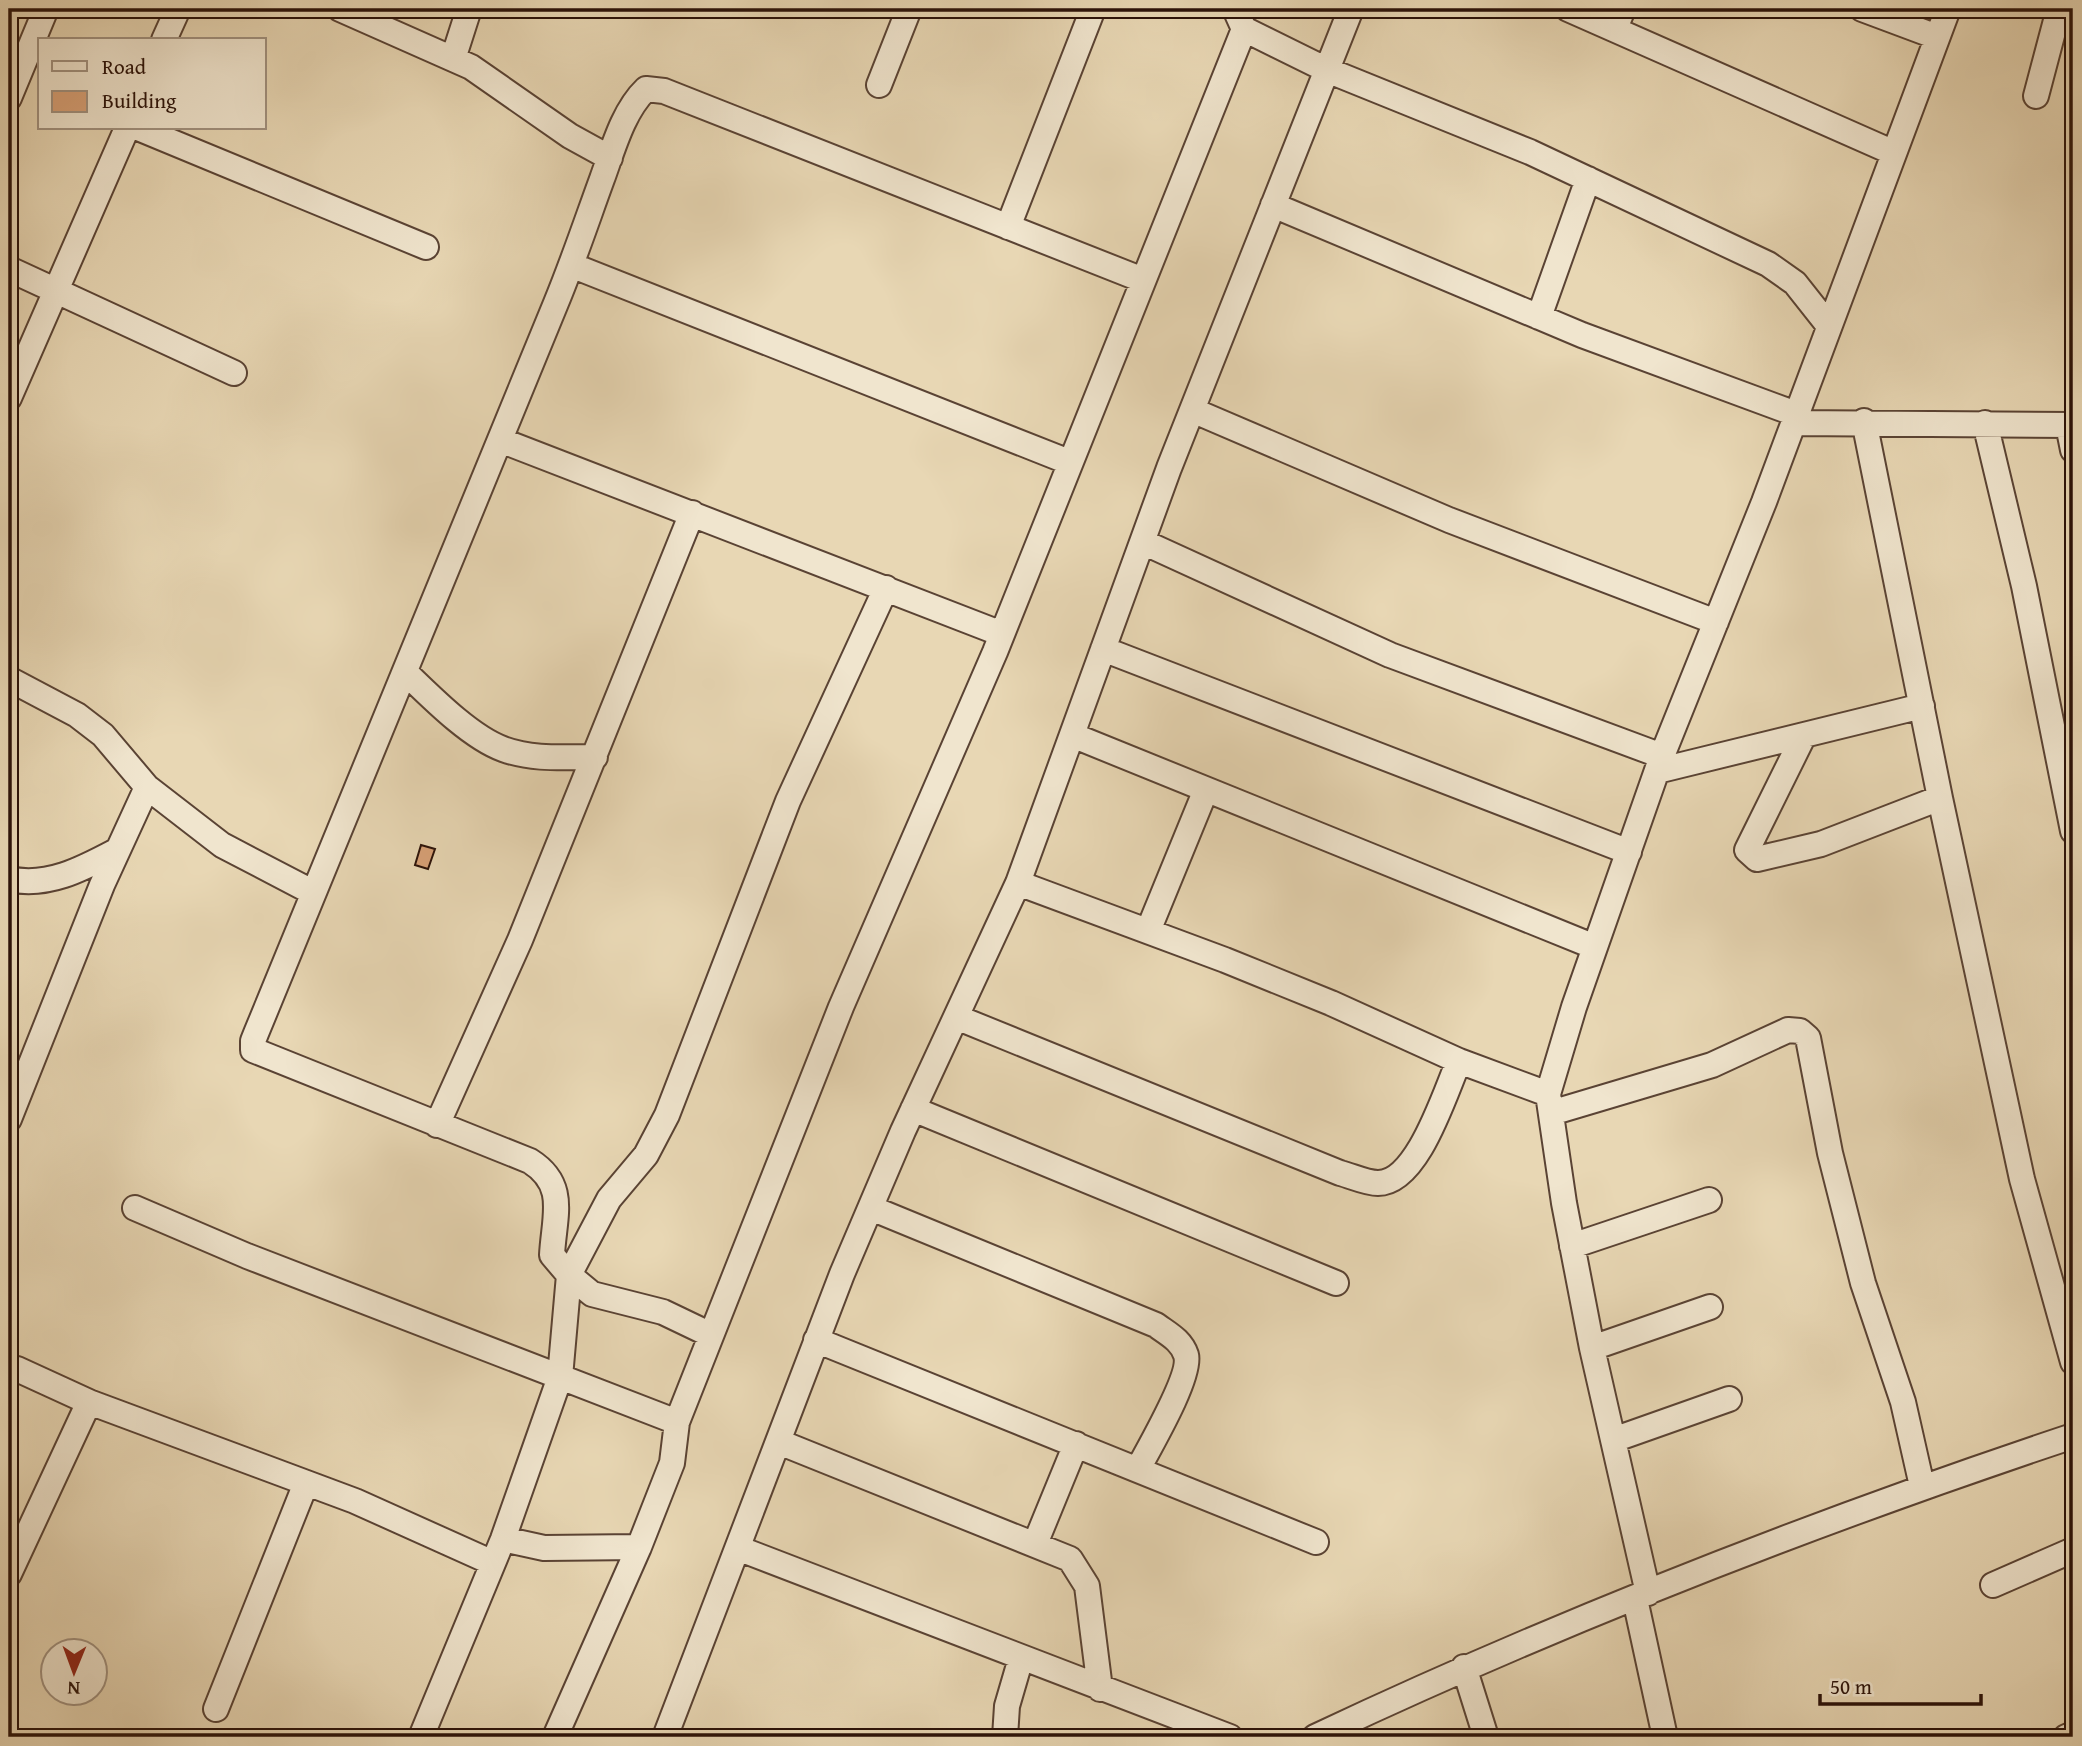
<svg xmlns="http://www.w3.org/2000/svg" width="2082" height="1746" font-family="'Gentium Book Plus',serif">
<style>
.building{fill:#d8a177;stroke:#2b1209;stroke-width:2}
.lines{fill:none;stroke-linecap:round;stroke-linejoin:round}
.minor-casing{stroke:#5a4334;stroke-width:28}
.minor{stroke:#f0e5ce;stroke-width:24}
</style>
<rect width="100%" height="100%" fill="#e8d7b4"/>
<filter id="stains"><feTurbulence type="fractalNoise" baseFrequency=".00286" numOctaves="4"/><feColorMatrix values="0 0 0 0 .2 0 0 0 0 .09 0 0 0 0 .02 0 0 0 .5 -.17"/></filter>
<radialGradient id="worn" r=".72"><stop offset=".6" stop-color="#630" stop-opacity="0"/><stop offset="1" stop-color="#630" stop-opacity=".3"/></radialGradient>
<path class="building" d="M421,845L435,849L428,869L415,865Z"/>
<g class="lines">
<g class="minor-casing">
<path id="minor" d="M340,9L471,67L570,136L610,158
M1235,9L1244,29L1327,70L1530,152L1768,264L1795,283L1829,326
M1568,9L1892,152
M1862,9L1937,37
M1615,28L1623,9
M164,40L178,9
M453,59L469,9
M879,85L909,9
M2036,96L2059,9
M9,98L46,9
M138,128L426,247
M1273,205L1582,335L1796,414
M1008,227L1093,9
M571,265L1069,462
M9,269L234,373
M1539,317L1588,179
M9,398L127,128
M1192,410L1449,520L1716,622
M1864,421L1940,798L2022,1179L2073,1362
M1793,423L2073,425
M1985,423L2024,586L2073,831
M2068,425L2073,450
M500,440L1002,634
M1143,542L1390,655L1662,756
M1103,649L1629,852
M405,672C430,696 470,737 503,749C532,760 565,757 595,757
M9,679L77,715L103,735L147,787L222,845L312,892
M1072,735L1595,947
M1804,735L1747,850L1757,859L1821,844L1940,798
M1657,771L1922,706
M9,879C48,888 84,868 118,850
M1018,883L1225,960L1331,1003L1459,1061L1548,1094
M1148,931L1205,792
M956,1017L1340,1173C1352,1176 1366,1183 1378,1183C1418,1183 1445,1092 1459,1061
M913,1109L1336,1283
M1551,1113L1712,1065L1788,1030L1800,1031L1808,1038L1830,1153L1863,1283L1903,1402L1922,1486
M9,1119L102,885L147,787
M437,1125L520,940L692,513
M135,1208L247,1256L677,1422
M871,1208L1156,1325C1168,1334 1181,1340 1186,1355C1192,1375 1149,1448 1138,1469
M1572,1246L1709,1200
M711,1335L663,1312L592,1294L569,1275L552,1255C554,1216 568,1185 530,1161L253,1050V1041C352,794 456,549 556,303C573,262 587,220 602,179C613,149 623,111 646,89L664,91L1143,280
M816,1340L1316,1542
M1592,1348L1710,1307
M17,1369L89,1402L355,1501L493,1563
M1613,1440L1729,1399
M779,1442L1070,1559L1087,1586L1100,1689
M503,1539L544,1548L639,1547
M1035,1544L1076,1444
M740,1549L1230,1737
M9,1574L89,1402
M1993,1585L2073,1550
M1648,1593L1592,1348L1564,1203L1548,1094L1574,1007L1662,756L1764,502L1948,9
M1635,1599L1665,1737
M1464,1667L1486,1737
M216,1709L306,1483
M421,1737L503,1539L560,1377L569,1275L609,1199L646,1155L667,1115L788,801L886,588
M555,1737L639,1547L672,1463L677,1422L841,1007L995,652L1244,29
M665,1737L842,1274L903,1131L1018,883L1169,468L1351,9
M1005,1737L1007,1706L1021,1658
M1315,1737C1561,1621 1815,1522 2073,1436
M2066,1737L2073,1734"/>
</g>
<use href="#minor" class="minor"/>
</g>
<rect width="2082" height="1746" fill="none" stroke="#e8d7b4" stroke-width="35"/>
<rect x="10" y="10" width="2061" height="1725" fill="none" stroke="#2b1209" stroke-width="3.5"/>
<rect x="18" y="18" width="2047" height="1711" fill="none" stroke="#2b1209" stroke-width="2"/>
<rect x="38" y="38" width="228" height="91" fill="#f0e5ce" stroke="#a1917f" stroke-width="2"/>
<rect x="52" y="61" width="35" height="10" fill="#f0e5ce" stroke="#a1917f" stroke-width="2"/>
<text x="102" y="74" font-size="21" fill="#2b1209">Road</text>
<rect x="52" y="91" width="35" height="21" fill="#d8a177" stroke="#a1917f" stroke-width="2"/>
<text x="102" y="108" font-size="21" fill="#2b1209">Building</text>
<g transform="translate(74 1672) rotate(181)"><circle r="33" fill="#f0e5ce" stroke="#a1917f" stroke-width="2"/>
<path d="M0-5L12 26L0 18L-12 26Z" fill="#8f2418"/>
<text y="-10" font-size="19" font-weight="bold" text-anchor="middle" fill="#2b1209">N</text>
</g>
<path d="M1820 1694v10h161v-10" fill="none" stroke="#2b1209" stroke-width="3.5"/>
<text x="1830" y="1694" font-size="21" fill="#2b1209" stroke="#f0e5ce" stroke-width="5" paint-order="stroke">50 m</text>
<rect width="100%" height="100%" filter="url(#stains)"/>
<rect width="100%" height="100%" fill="url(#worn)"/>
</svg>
